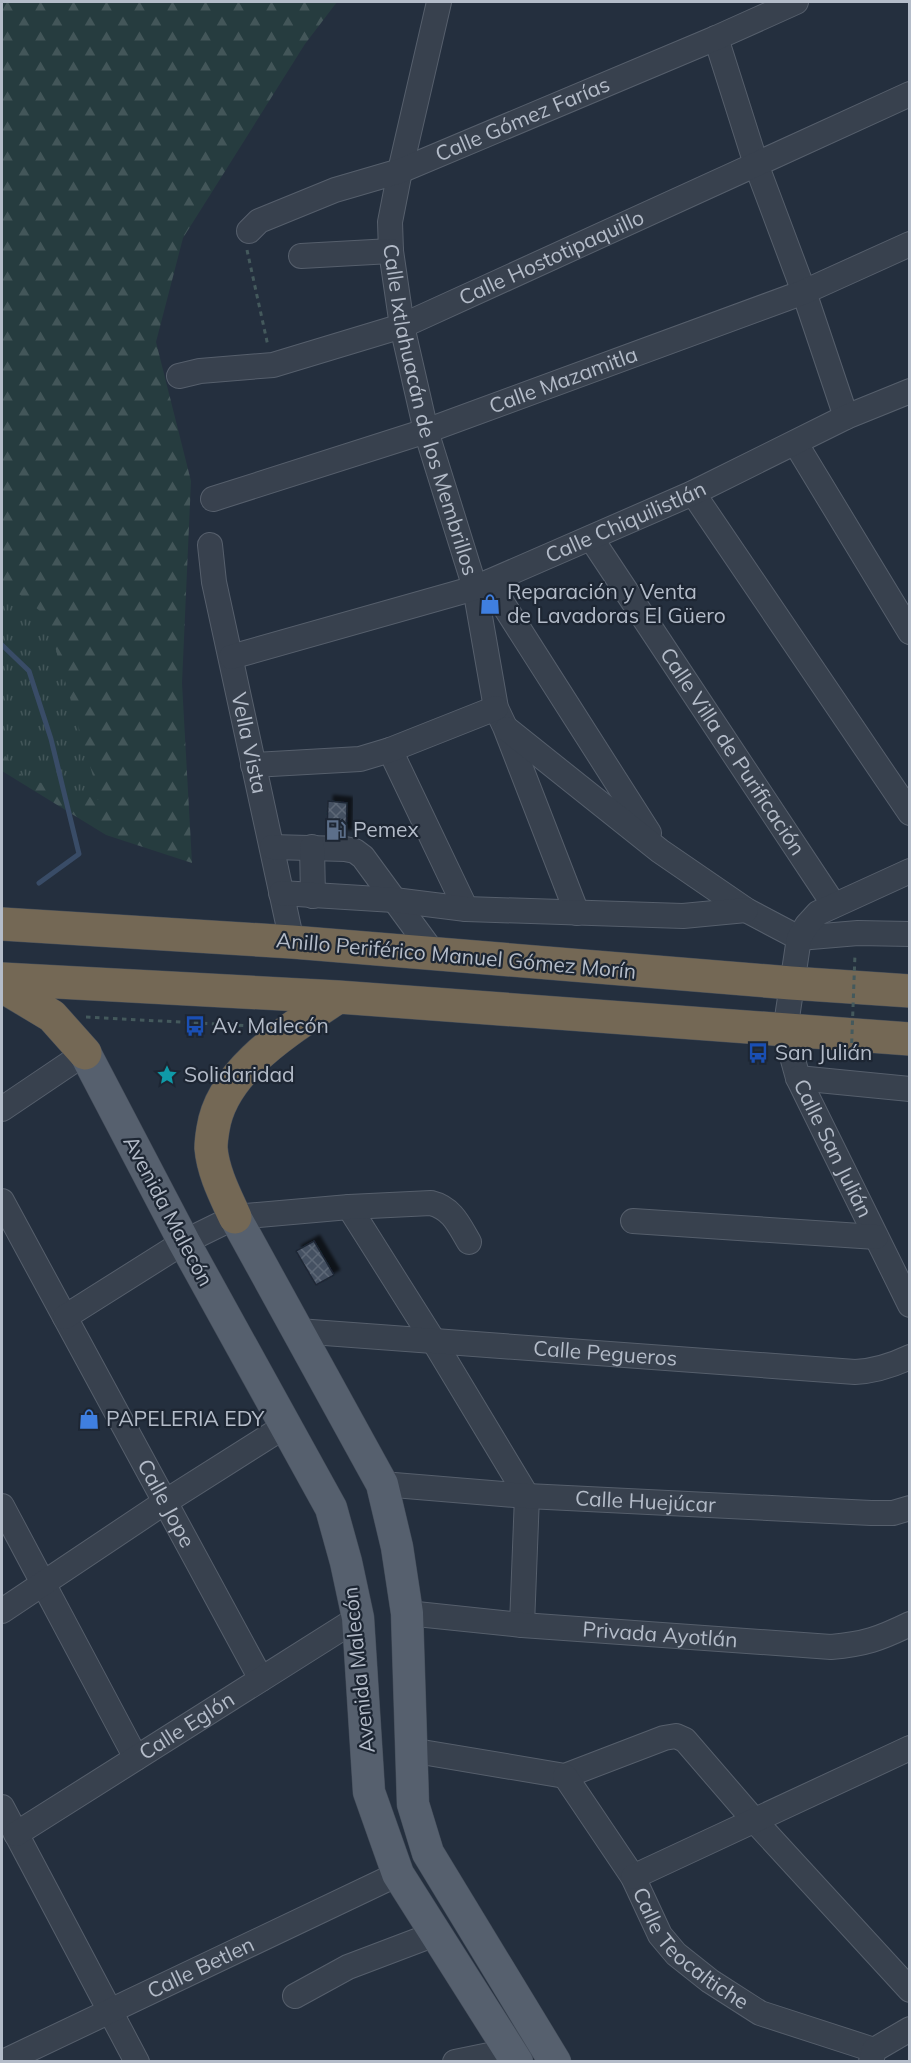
<svg xmlns="http://www.w3.org/2000/svg" width="911" height="2063" font-family="Mulish,sans-serif">
<style>
.forest{fill:url(#forest-firs)}
.park{fill:url(#park-tufts)}
.lines{fill:none;stroke-linecap:round;stroke-linejoin:round}
.stream{stroke:#394c67;stroke-width:5}
.building{fill:url(#building-cross-hatch);stroke:#1f2835;stroke-width:1.5;filter:url(#shadow)}
.minor-casing{stroke:#565f6c;stroke-width:26}
.major-casing{stroke:#414a57;stroke-width:33}
.highway-casing{stroke:#434c59;stroke-width:34}
.path{stroke:#44595c;stroke-width:3;stroke-dasharray:4.5 4.5;stroke-linecap:butt}
.minor{stroke:#38414e;stroke-width:24}
.major{stroke:#56606e;stroke-width:32}
.highway{stroke:#746855;stroke-width:33}
.path-bridge{stroke:#44595c;stroke-width:3;stroke-dasharray:4.5 4.5;stroke-linecap:butt}
.labels{text-anchor:middle;stroke-width:4.5;stroke-linejoin:round;paint-order:stroke}
.street-label{font-size:21px;fill:#b4bcc9;stroke:#1d2633}
.poi-label{font-size:21px;fill:#b4bcc9;stroke:#1d2633;text-anchor:start}
</style>
<defs>
<pattern id="forest-firs" width="22" height="20" patternUnits="userSpaceOnUse" patternTransform="scale(1.5)"><rect width="22" height="20" fill="#263c3f"/><path d="M5 1l3.5 6h-7zM16 11l3.5 6h-7z" fill="#435659"/></pattern>
<pattern id="park-tufts" width="24" height="20" patternUnits="userSpaceOnUse" patternTransform="scale(1.5)"><rect width="24" height="20" fill="#263c3f"/><path d="M3 7l-1-3M5 7V3M7 7l1-3M15 17l-1-3M17 17v-4M19 17l1-3" fill="none" stroke="#435659"/></pattern>
<pattern id="building-cross-hatch" width="8" height="8" patternUnits="userSpaceOnUse" patternTransform="scale(1.5)"><rect width="8" height="8" fill="#455162"/><path d="M0 0l8 8M0 8l8-8" fill="none" stroke="#5d6877"/></pattern>
<filter id="shadow"><feDropShadow dx="5.5" dy="-5.5" stdDeviation="1.5" flood-color="#0009"/></filter>
</defs>
<rect width="100%" height="100%" fill="#242f3e"/>
<path class="forest" d="M2,2H337L305,44L183,238L156,342L191,481L182,683L192,863L106,835L2,771Z"/>
<path class="park" d="M2,580L46,616L100,800L24,778L2,752Z"/>
<g class="lines">
<path class="stream" d="M2,645L29,671L51,739L79,854L39,883"/>
</g>
<path class="building" d="M328,801L347,803L346,835L327,834Z
M314,1241L334,1275L316,1285L296,1251Z"/>
<g class="lines">
<g class="minor-casing">
<g id="minor">
<path id="s1" d="M439,2L400,171L390,222L391,251L402,326L426,431L475,588L496,708L505,727L577,913"/>
<path d="M716,38L756,164L804,292L846,417"/>
<path id="s2" d="M249,231L259,221L335,190L400,171L716,38L796,2"/>
<path d="M301,256L391,251"/>
<path id="s3" d="M179,376L200,371L273,365L402,326L910,94"/>
<path d="M796,444L910,632"/>
<path d="M693,493L910,813"/>
<path id="s4" d="M213,499L426,431L804,292L910,244"/>
<path id="s5" d="M591,538L834,905"/>
<path id="s6" d="M210,545L214,582L292,942"/>
<path d="M489,582L649,833"/>
<path id="s7" d="M231,657L475,588L693,493L846,417L910,391"/>
<path d="M507,729L660,851L746,910L799,938L858,933L910,934"/>
<path d="M390,750L466,909"/>
<path d="M253,765L360,759L390,750L496,708"/>
<path d="M272,847L345,849L355,851L363,857L434,954"/>
<path d="M312,847L313,896"/>
<path id="s8" d="M910,871L818,913L807,925L799,938L785,1031L798,1078L910,1305"/>
<path d="M281,893L394,900L466,909L683,916L746,910"/>
<path d="M798,1078L910,1089"/>
<path d="M2,1109L85,1053"/>
<path id="s9" d="M2,1201L261,1679"/>
<path d="M349,1207L433,1340L527,1496L522,1625"/>
<path d="M633,1221L876,1237"/>
<path d="M65,1317L184,1242L235,1217L349,1207L431,1203C452,1208 459,1225 469,1242"/>
<path id="s10" d="M298,1331L855,1372C875,1371 891,1366 910,1357"/>
<path id="s11" d="M382,1484L527,1496L871,1513H893L910,1508"/>
<path d="M2,1506L136,1758"/>
<path d="M2,1611L165,1502L285,1426"/>
<path id="s12" d="M407,1613L522,1625L831,1647C865,1644 879,1639 910,1624"/>
<path d="M410,1750L565,1776L664,1738L676,1736L685,1740L754,1820L910,1990"/>
<path id="s13" d="M565,1776L633,1877L660,1935L676,1954L710,1981L760,2013L874,2050"/>
<path d="M2,1807L137,2062"/>
<path id="s14" d="M16,1834L358,1618"/>
<path d="M633,1877L910,1748"/>
<path d="M295,1996L348,1967L435,1934"/>
<path id="s15" d="M3,2062L398,1874"/>
<path d="M455,2062L499,2053"/>
<path d="M871,2062L874,2050L910,2029"/>
</g>
</g>
<g class="major-casing">
<path id="major" d="M85,1053L184,1242L331,1508L346,1562L358,1618L369,1792L398,1874L517,2062
M235,1217L382,1484L397,1547L407,1613L413,1804L428,1853L555,2062"/>
</g>
<g class="highway-casing">
<path id="highway" d="M2,924L292,942L791,983L910,991
M2,979L338,997L910,1039
M2,986L52,1016L85,1053
M235,1217C225,1195 213,1172 211,1148C211,1142 212,1135 213,1129C222,1069 291,1029 338,997"/>
</g>
<path class="path" d="M247,250L268,346
M86,1017L253,1026"/>
<use href="#minor" class="minor"/>
<use href="#major" class="major"/>
<use href="#highway" class="highway"/>
<path class="path-bridge" d="M851,1061L855,954"/>
</g>
<defs>
<g id="shop-bare" transform="scale(1.62)"><path d="M-5-2.5h2.3a2.7 3.5 0 0 1 5.4 0H5L5.5 6h-11ZM-1.5-2.5h3a1.5 2.3 0 0 0-3 0Z" fill="#3f7fe0" stroke="#1d2633" stroke-width="2.5" paint-order="stroke"/></g>
<g id="fuel-bare" transform="scale(1.62)"><path d="M-5.5-6h7V0h2V4h1.3V-2.5L3-4.5l.8-.8L6-3V5H2.5V1h-1V6h-7ZM-4.2-4.7v3.2H.2V-4.7Z" fill="#5c6f8a" stroke="#1d2633" stroke-width="2.5" paint-order="stroke"/></g>
<g id="bus-bare" transform="scale(1.62)"><path d="M-5-6H5V4H4V6H2V4H-2V6H-4V4H-5ZM-3.5-4V0h7V-4ZM-3.5 1.2v1.5H-2V1.2ZM2 1.2v1.5H3.5V1.2Z" fill="#1a4fb4" stroke="#1d2633" stroke-width="2.5" paint-order="stroke"/></g>
<g id="sight-bare" transform="scale(1.62)"><path d="M0-6L1.8-2.2L6-1.7L2.9 1.2L3.7 5.4L0 3.3L-3.7 5.4L-2.9 1.2L-6-1.7L-1.8-2.2Z" fill="#0f9aa8" stroke="#1d2633" stroke-width="2.5" paint-order="stroke"/></g>
</defs>
<g fill-rule="evenodd">
<use href="#shop-bare" x="490" y="604"/>
<use href="#fuel-bare" x="336" y="830"/>
<use href="#bus-bare" x="195" y="1026"/>
<use href="#bus-bare" x="758" y="1053"/>
<use href="#sight-bare" x="167" y="1075"/>
<use href="#shop-bare" x="89" y="1419"/>
</g>
<g class="labels">
<g class="street-label">
<text dy="7" stroke="none"><textPath href="#s2" startOffset="297">Calle Gómez Farías</textPath></text>
<text dy="7" stroke="none"><textPath href="#s3" startOffset="394">Calle Hostotipaquillo</textPath></text>
<text dy="7" stroke="none"><textPath href="#s4" startOffset="370">Calle Mazamitla</textPath></text>
<text dy="7" stroke="none"><textPath href="#s1" startOffset="418">Calle Ixtlahuacán de los Membrillos</textPath></text>
<text dy="7" stroke="none"><textPath href="#s7" startOffset="418">Calle Chiquilistlán</textPath></text>
<text dy="7" stroke="none"><textPath href="#s6" startOffset="202">Vella Vista</textPath></text>
<text dy="7" stroke="none"><textPath href="#s5" startOffset="256">Calle Villa de Purificación</textPath></text>
<text transform="translate(456 956) rotate(5)" y="7">Anillo Periférico Manuel Gómez Morín</text>
<text dy="7" stroke="none"><textPath href="#s8" startOffset="354">Calle San Julián</textPath></text>
<text transform="translate(168 1211) rotate(62)" y="7">Avenida Malecón</text>
<text dy="7" stroke="none"><textPath href="#s10" startOffset="308">Calle Pegueros</textPath></text>
<text dy="7" stroke="none"><textPath href="#s11" startOffset="264">Calle Huejúcar</textPath></text>
<text dy="7" stroke="none"><textPath href="#s9" startOffset="344">Calle Jope</textPath></text>
<text dy="7" stroke="none"><textPath href="#s12" startOffset="254">Privada Ayotlán</textPath></text>
<text transform="translate(359 1670) rotate(-96)" y="7">Avenida Malecón</text>
<text dy="7" stroke="none"><textPath href="#s14" startOffset="202">Calle Eglón</textPath></text>
<text dy="7" stroke="none"><textPath href="#s13" startOffset="216">Calle Teocaltiche</textPath></text>
<text dy="7" stroke="none"><textPath href="#s15" startOffset="219">Calle Betlen</textPath></text>
</g>
<g class="poi-label">
<text x="507" y="599">Reparación y Venta<tspan x="507" dy="24">de Lavadoras El Güero</tspan></text>
<text x="353" y="837">Pemex</text>
<text x="212" y="1033">Av. Malecón</text>
<text x="775" y="1060">San Julián</text>
<text x="184" y="1082">Solidaridad</text>
<text x="106" y="1426">PAPELERIA EDY</text>
</g>
</g>
<rect width="911" height="2063" fill="none" stroke="#b4bcc9" stroke-width="6"/>
</svg>
